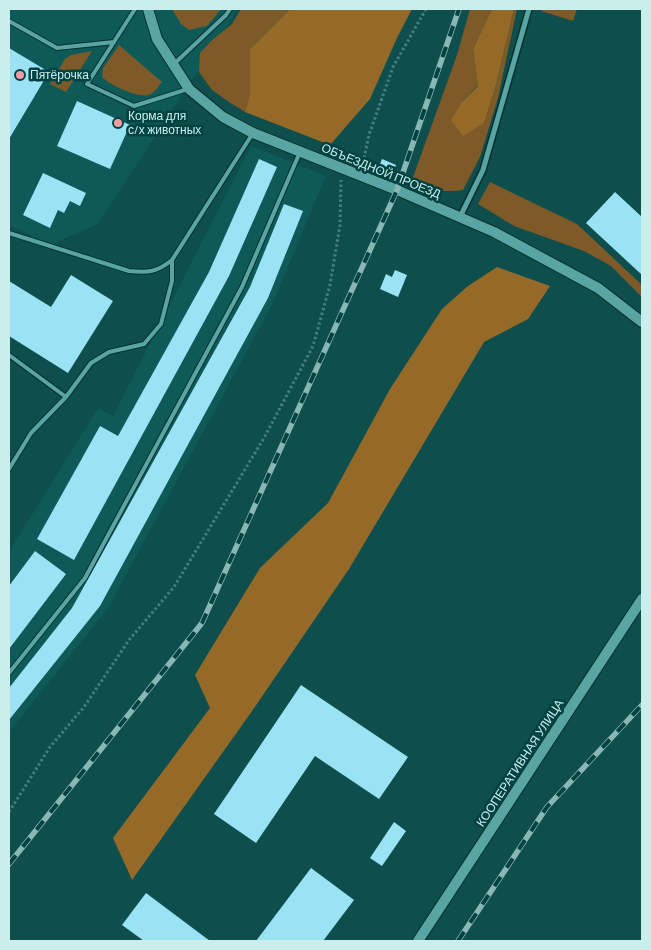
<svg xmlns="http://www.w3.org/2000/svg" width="651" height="950" font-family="Barlow,sans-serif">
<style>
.built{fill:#0d5a59}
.green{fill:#7d5a28}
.forest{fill:#956a29}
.building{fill:#9ae3f4}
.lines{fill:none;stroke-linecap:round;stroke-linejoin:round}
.lane-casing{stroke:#053130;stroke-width:6}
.street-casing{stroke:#053130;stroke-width:8}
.secondary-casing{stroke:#053130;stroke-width:12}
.path{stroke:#477e7d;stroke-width:3;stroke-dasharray:2.5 2.5;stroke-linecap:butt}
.lane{stroke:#59a5a3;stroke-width:4}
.street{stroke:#59a5a3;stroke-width:5}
.secondary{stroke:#59a5a3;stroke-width:10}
.rail-casing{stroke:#88b7b5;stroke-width:5.5}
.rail{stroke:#004342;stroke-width:4;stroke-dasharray:11;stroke-linecap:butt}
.poi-dot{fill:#f49aa3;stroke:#004342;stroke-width:2}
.labels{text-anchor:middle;stroke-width:5;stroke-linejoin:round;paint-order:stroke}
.poi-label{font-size:12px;fill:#c9eeec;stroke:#004342;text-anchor:start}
.street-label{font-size:12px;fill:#c9eeec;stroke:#004342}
</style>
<rect width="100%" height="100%" fill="#0e4e4d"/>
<path class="built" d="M9,9H238L98,224L50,245L9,225Z
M251,146L326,176L273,303L108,608L9,732V552L98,408L113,416Z"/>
<path class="green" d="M172,9H221L207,26L189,30L181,24Z
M241,9H290L250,49V93L245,112L229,102L212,90L199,72L200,53L211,41L232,24Z
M470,9H492L473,49L478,85L462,102L484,123L495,89L514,9H517L498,98L480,157L463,190C442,193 430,190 412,180L457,55Z
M542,9H577L573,21L541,11Z
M119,45L162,82C159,86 155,92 151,94C140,100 110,85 102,77L103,68Z
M92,51L66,92L50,84L65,59L71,55Z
M490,182L577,224L642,285V297L611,266L584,251L514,226L478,204Z"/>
<path class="forest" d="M290,9H412L397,38L370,99L330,145L245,112L250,93V49Z
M492,9H514L495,89L484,123L463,136L451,120L462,102L478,86L473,49Z
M497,267L550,286L528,319L484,342L349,569L250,714L132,880L113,838L210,708L195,675L260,568L328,503L390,389L442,309L468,286Z"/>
<path class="building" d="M9,48L49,72L9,139Z
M77,101L130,125L110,169L57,146Z
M259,159L277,167L229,276L74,560L37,539L100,426L118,436L209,272Z
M382,159L396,165L391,178L377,172Z
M43,173L86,193L80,206L70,201L64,213L58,210L50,228L23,215Z
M615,192L642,217V275L586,223Z
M284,204L303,211L268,298L100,606L9,720V688L72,608L250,287Z
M395,270L407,275L398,297L380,289L386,274L392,277Z
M71,275L113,301L68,373L9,336V281L51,307Z
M35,551L66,574L9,649V586Z
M301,685L408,757L379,799L315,756L256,843L214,814Z
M394,822L406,831L382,866L370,858Z
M311,868L354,900L323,941H256Z
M146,893L210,941H144L122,925Z"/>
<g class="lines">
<g class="lane-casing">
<path id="lane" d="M135,9L87,84L134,106L188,89
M9,21L57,48L114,42
M175,63L226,15L230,9
M9,233L129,271C149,273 157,272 172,260L253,133
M9,355L66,397
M9,469L31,433L66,397L91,363L109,352L144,344L161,324L172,281V260
M9,673L85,578L242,287L300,152"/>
</g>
<g class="street-casing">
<path id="street" d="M460,217L483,170L529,9"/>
</g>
<g class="secondary-casing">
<path id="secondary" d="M148,9L157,39L189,89L223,117L253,133L397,190L494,232L598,288L642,322
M418,941L642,599"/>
</g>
<path class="path" d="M363,163L369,135L393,67L426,9
M9,812L50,747L84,707L129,640L174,587L264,438L313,346L330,285L340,225L341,180"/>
<use href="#lane" class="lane"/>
<use href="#street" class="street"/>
<use href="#secondary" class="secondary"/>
<g class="rail-casing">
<path id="rail" d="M9,864L202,623L397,190L459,9
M458,941L547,807L642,705"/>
</g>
<use href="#rail" class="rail"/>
</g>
<g class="poi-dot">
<circle cx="20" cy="75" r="5"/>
<circle cx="118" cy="123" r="5"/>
</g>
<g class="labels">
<g class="poi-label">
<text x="30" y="79">Пятёрочка</text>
<text x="128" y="120">Корма для<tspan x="128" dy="14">с/х животных</tspan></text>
</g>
<g class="street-label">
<text transform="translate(381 171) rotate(22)" y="4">ОБЪЕЗДНОЙ ПРОЕЗД</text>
<text transform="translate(520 763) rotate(-57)" y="4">КООПЕРАТИВНАЯ УЛИЦА</text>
</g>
</g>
<rect width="651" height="950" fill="none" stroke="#c9eeec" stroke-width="20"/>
</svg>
